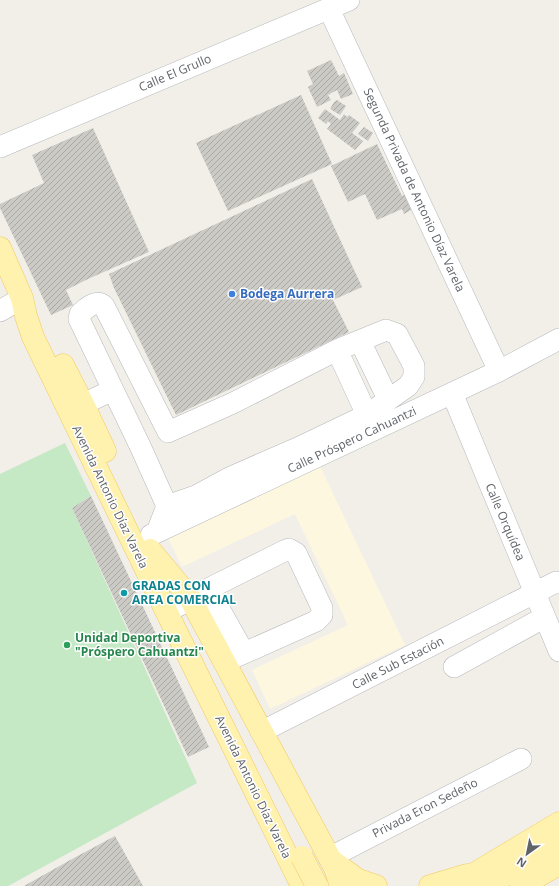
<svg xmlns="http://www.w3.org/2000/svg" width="559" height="886" font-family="'Open Sans',sans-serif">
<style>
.commercial{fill:#fef7e0}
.green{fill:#c5e8c5}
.building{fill:url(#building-hatch)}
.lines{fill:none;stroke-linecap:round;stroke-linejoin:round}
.minor-casing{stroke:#b5b8bc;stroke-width:22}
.major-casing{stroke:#f2c960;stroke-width:23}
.minor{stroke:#fff;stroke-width:21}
.major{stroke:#fff2af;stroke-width:22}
.major-bridge-casing{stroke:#f2c960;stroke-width:23;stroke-linecap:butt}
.major-bridge{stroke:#fff2af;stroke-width:22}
.shop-dot{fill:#3f7fe0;stroke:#fff;stroke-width:1.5}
.culture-dot{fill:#0f9aa8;stroke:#fff;stroke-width:1.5}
.leisure-dot{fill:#2e9e5b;stroke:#fff;stroke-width:1.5}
.labels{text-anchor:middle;stroke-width:3;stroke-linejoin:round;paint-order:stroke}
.street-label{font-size:12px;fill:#5f6368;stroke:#fff}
.shop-label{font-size:12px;font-weight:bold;fill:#366cbe;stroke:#fff;text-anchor:start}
.culture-label{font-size:12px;font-weight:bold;fill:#0d838f;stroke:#fff;text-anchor:start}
.leisure-label{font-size:12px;font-weight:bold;fill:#27864d;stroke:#fff;text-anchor:start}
</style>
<defs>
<pattern id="building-hatch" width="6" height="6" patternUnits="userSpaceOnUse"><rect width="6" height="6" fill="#cccac5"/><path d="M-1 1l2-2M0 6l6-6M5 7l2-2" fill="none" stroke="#a9a8a4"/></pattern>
</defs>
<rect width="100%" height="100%" fill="#f1efe8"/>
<path class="commercial" d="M319,464L405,645L270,709L252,670L348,625L295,514L182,567L167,536Z"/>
<path class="green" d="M65,443L91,496L72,508L197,783L8,886H0V474Z"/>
<path class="building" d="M331,60L339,76L344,73L353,94L341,99L337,90L328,95L331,100L317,107L308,87L313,84L307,71Z
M301,95L332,164L228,211L196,143Z
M337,100L346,106L340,115L330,109L334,102Z
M325,109L340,120L344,114L347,117L349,115L360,123L352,133L363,141L355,150L327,129L331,124L328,121L326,124L318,118Z
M364,127L373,133L368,141L358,134Z
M93,128L149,252L88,279L66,290L73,305L51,315L0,208V204L44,183L32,155Z
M377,144L402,196L406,193L413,209L404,214L402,209L377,220L365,194L348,202L331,166Z
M312,179L362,287L333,300L349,332L176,415L114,288L109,274Z
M91,496L209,747L188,757L72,508Z
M115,836L143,886H24L72,859Z"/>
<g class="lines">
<g class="minor-casing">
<path id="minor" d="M329,9L499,371
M0,147L349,0
M0,311L22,298
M360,341L388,399
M337,350L386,330L397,334L414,366V377L408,386L367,415
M452,393L559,651
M83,404L113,390
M157,532L167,506L141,448L79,319L80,314C86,308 96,299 104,306L168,432L233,403L337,350L367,415L302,446L231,477L196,496L167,506
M151,535L499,371L559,339
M208,589L244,653
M178,606L190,598L284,551L289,549L296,553L322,608V615L316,621L224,662
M454,667L545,617
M261,732L556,582L559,583
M329,858L521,759"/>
</g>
<g class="major-casing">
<path id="major" d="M0,248L22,298L26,316L33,337L170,619L302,886
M63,365L83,404L105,451
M150,550L190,598L335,868L341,886
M331,860L358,880L376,886
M430,886L467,875
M454,886L559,823
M486,886L559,845
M521,886L559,864"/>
</g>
<use href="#minor" class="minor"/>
<use href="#major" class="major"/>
<g class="major-bridge-casing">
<path id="major-bridge" d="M302,857L317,886"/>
</g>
<use href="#major-bridge" class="major-bridge"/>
</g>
<circle class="shop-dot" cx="232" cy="294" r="4"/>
<circle class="culture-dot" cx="124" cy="593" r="4"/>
<circle class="leisure-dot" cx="67" cy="645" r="4"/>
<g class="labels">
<g class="street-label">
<text transform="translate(175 73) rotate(-23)" y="4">Calle El Grullo</text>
<text transform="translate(414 190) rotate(65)" y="4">Segunda Privada de Antonio Díaz Varela</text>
<text transform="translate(352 440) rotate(-25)" y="4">Calle Próspero Cahuantzi</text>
<text transform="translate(110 497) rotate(64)" y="4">Avenida Antonio Díaz Varela</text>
<text transform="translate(505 522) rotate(67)" y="4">Calle Orquídea</text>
<text transform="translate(398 663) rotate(-27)" y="4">Calle Sub Estación</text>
<text transform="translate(253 787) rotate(64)" y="4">Avenida Antonio Díaz Varela</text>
<text transform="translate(425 808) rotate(-27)" y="4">Privada Eron Sedeño</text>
</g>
<g class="shop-label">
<text x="240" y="298">Bodega Aurrera</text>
</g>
<g class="culture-label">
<text x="132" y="590">GRADAS CON<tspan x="132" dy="14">AREA COMERCIAL</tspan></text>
</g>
<g class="leisure-label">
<text x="75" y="642">Unidad Deportiva<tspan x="75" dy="14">"Próspero Cahuantzi"</tspan></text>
</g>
</g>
<g transform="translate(527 854) rotate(213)" stroke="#ffffff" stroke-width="3" paint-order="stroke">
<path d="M0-3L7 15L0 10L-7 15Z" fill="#5f6368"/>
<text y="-6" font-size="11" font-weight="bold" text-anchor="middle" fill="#5f6368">N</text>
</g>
</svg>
